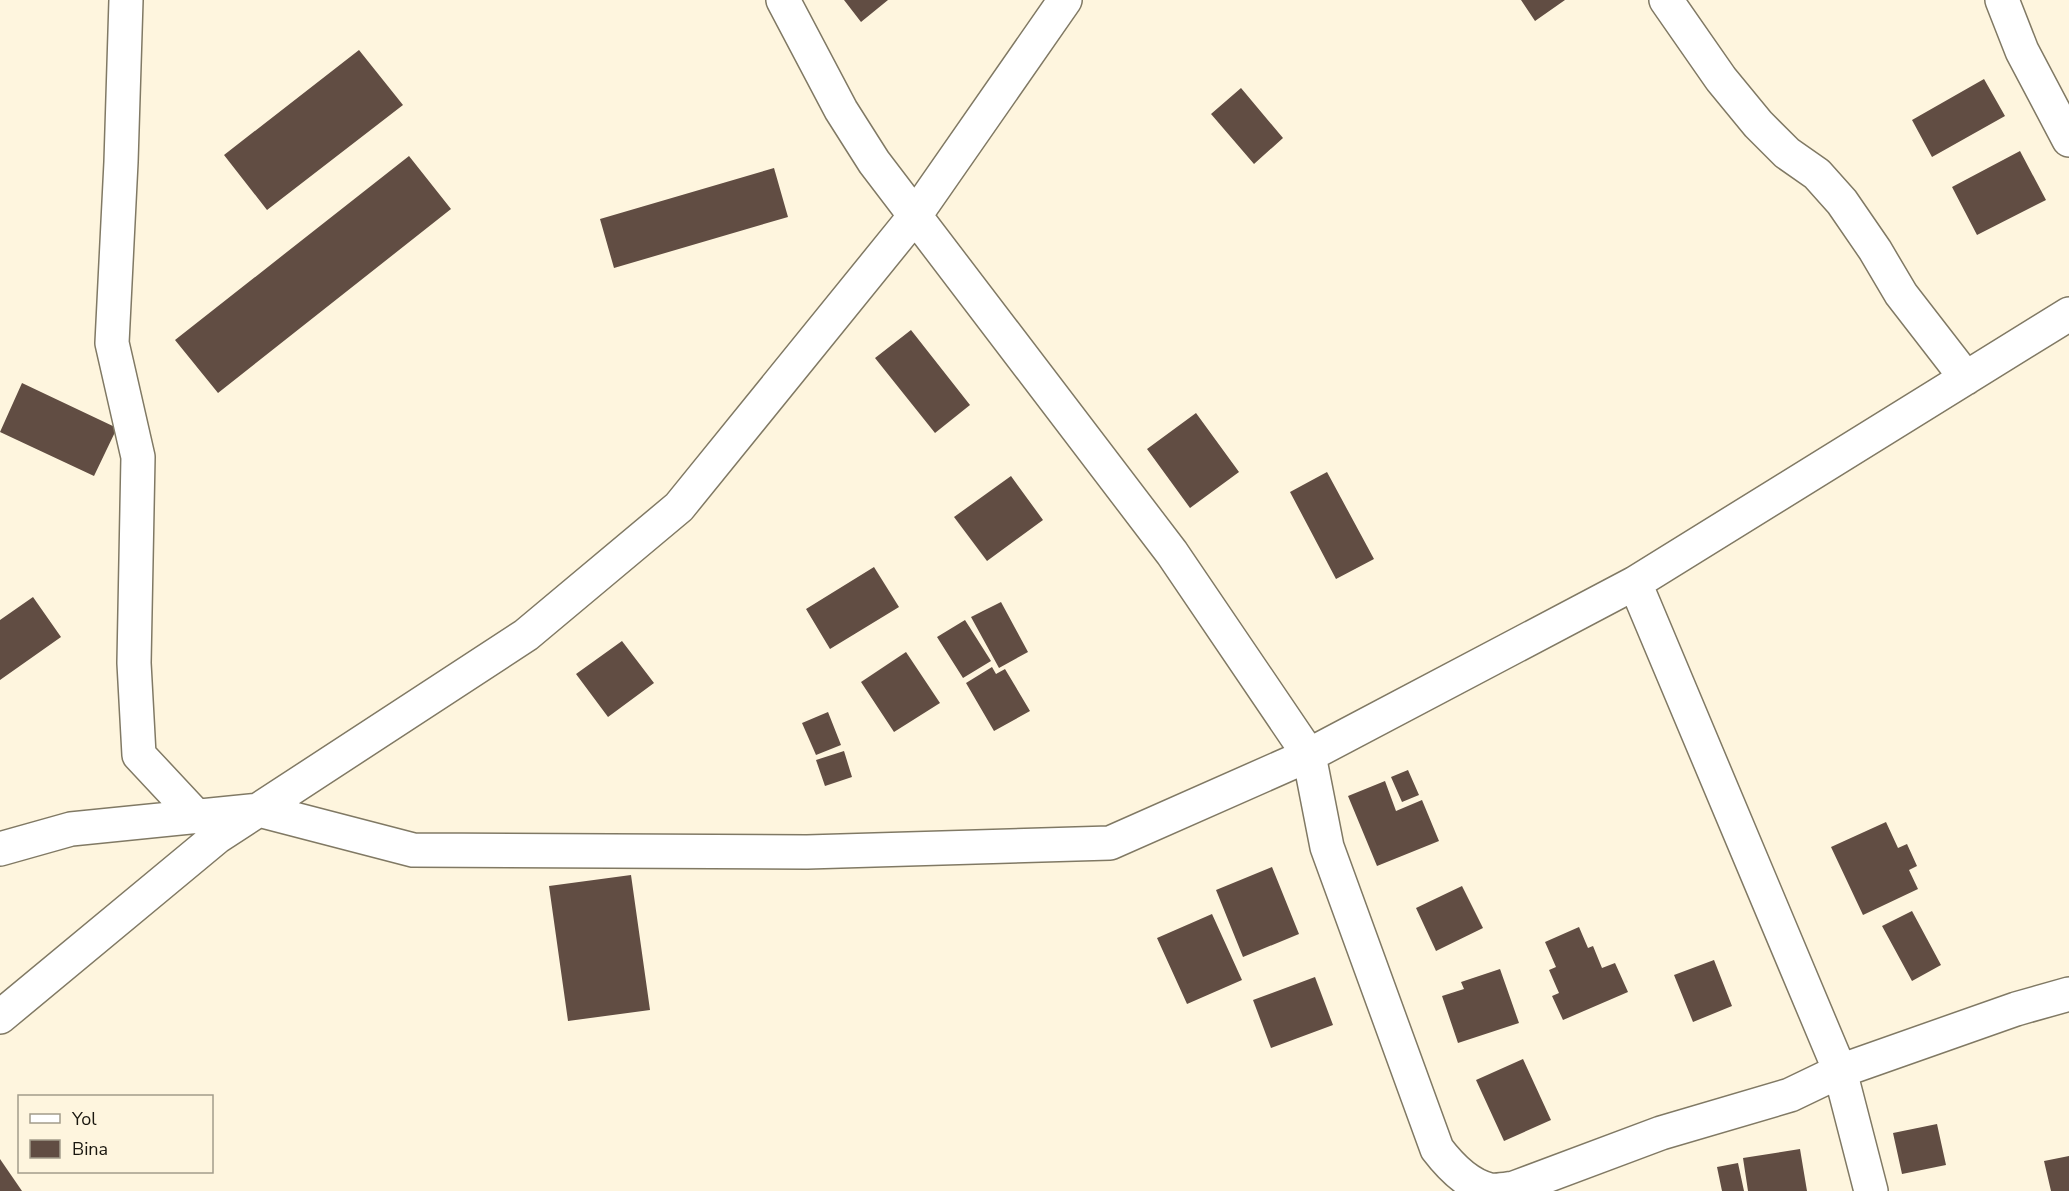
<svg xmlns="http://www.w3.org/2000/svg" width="2069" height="1191" font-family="'Nunito Sans',sans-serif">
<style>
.building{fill:#614d43}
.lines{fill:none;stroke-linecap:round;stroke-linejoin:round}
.minor-casing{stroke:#807964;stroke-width:36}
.minor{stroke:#fff;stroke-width:33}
</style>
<rect width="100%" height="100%" fill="#fef5de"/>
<path class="building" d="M844,0H888L861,22Z
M1521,0H1565L1535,21Z
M359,50L403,105L267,210L224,155Z
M1984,79L2005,116L1932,157L1912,120Z
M1241,88L1283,138L1254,164L1211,114Z
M2020,151L2046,200L1977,235L1952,187Z
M409,156L451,209L218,393L175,340Z
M774,168L788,217L614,268L600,219Z
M911,330L970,405L935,433L875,358Z
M22,383L117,428L94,476L0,432Z
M1196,413L1239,472L1190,508L1147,449Z
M1327,472L1374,559L1336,579L1290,492Z
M1011,476L1043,520L987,561L954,517Z
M874,567L899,607L830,649L806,609Z
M33,597L61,637L0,680V620Z
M1001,602L1028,652L999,668L971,617Z
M965,620L991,661L963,678L937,637Z
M622,641L654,683L608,717L576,674Z
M906,652L940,703L894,732L861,682Z
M992,667L996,674L1005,669L1030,711L994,731L966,683Z
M828,712L841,745L816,755L802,723Z
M844,751L852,777L825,786L816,760Z
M1408,770L1419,795L1402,802L1391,777Z
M1385,781L1396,811L1422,800L1439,841L1377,866L1348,796Z
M1886,822L1898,848L1907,844L1917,866L1909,870L1918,889L1863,915L1831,847Z
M1272,867L1299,934L1243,957L1216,890Z
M631,875L650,1010L568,1021L549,886Z
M1462,886L1483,928L1436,951L1416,908Z
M1912,911L1941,965L1912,981L1882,926Z
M1212,914L1242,980L1187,1004L1157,938Z
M1579,927L1588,948L1593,946L1602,968L1615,963L1628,992L1563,1020L1552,996L1559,993L1549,970L1556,967L1545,942Z
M1714,960L1732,1006L1693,1022L1674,975Z
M1500,969L1519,1023L1458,1043L1442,996L1464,989L1461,982Z
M1315,977L1333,1025L1271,1048L1253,1000Z
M1523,1059L1551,1120L1504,1141L1476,1080Z
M1937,1124L1946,1165L1902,1174L1893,1133Z
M1800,1149L1807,1191H1748L1743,1158Z
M2069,1156V1191H2051L2044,1161Z
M0,1159L22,1191H0Z
M1738,1163L1744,1191H1722L1717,1167Z"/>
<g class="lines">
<g class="minor-casing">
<path id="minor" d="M126,0L121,162L112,343L138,457L134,663L139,755L196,816
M783,0L841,110L874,162L1172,553L1309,755L1327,847L1437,1149C1450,1166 1468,1185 1490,1190C1497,1191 1507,1189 1514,1188L1661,1133L1790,1095L1840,1071L2016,1009L2069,994
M1666,0L1721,79L1758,124L1787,153L1817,174L1842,202L1875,250L1901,294L1966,378
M2002,0L2022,51L2069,140
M1635,583L1840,1071L1871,1191
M0,849L71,829L259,810L413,850L807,852L1110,843L1309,755L1635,583L2069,314
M0,1017L217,837L526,635L679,507L914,217L1065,0"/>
</g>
<use href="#minor" class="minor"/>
</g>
<rect x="18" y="1095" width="195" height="78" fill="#fef5de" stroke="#a39c8b" stroke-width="1.5"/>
<rect x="30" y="1114" width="30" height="9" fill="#ffffff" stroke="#a39c8b" stroke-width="1.5"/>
<text x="72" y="1125" font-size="18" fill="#1a170f">Yol</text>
<rect x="30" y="1140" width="30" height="18" fill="#614d43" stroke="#a39c8b" stroke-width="1.5"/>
<text x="72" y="1155" font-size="18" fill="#1a170f">Bina</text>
</svg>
